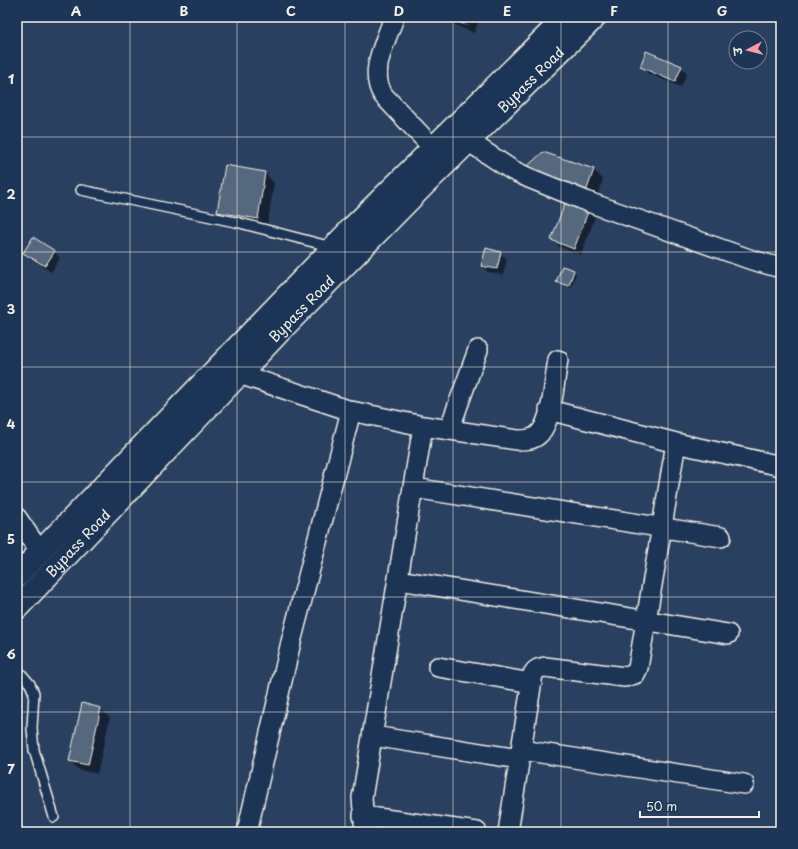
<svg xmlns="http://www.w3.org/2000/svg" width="798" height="849" font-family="'Playpen Sans','Playpen Sans Deva',sans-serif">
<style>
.shadow{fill:#0007;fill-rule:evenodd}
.building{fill:#56677d;stroke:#f4f1e8}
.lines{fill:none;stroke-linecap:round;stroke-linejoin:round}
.lane-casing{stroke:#f4f1e8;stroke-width:12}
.street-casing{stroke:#f4f1e8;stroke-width:22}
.primary-casing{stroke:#f4f1e8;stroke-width:25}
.lane{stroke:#1d3557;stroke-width:9}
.street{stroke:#1d3557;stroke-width:19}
.primary{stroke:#1d3557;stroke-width:22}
.grid{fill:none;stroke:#f4f1e8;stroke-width:1;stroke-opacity:0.55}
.labels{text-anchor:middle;stroke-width:3;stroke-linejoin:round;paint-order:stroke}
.street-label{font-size:14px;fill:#f4f1e8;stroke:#1d3557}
.neatline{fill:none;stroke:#f4f1e8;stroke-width:1.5}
.grid-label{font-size:13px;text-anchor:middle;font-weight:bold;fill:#f4f1e8}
</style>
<rect width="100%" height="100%" fill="#2a4060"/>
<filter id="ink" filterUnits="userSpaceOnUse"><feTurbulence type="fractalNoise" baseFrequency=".025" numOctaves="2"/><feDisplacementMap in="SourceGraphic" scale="8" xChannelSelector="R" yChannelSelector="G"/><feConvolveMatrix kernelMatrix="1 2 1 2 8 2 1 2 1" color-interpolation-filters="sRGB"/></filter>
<g filter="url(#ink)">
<path class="shadow" d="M447,17H480L474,33L457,26ZM457,20L469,25L468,27L457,22Z
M641,66L681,67L687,73L681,87L647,73Z
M544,153L594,170L603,179L596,201Z
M226,166L265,173L274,183L267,228L228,221L218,211Z
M589,210L595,217L581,255L558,246L552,240Z
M54,251L60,258L51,272L31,259L24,253Z
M501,253L507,259L503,275L488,272L482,266Z
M573,271L576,274L571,288L560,284L558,282Z
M101,709L110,718L97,774L79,770L70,760Z"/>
<path class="building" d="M446,17H467L464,24Z
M646,51L682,66L675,82L640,67Z
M543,152L594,169L586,192L523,170Z
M225,165L265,172L258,219L217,212Z
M566,200L589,209L574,249L551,240Z
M33,237L55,251L45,266L23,253Z
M486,248L501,252L497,269L481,266Z
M562,266L574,270L569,286L556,282Z
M82,703L101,708L88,765L69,761Z"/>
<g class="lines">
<g class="lane-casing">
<path id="lane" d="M81,190L240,223L332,247
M17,669L30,684L34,693L32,728L34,750L54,817"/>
</g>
<g class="street-casing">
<path id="street" d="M394,17C386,42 368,71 383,95L433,148
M468,141L512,170L529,178L591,203L752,260L781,268
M239,374L351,411L423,426L517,440C526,440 534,440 540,433C553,418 554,380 558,360
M549,410L676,443L781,466
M449,430L478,350
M414,488L721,537
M17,518L40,552
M399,580L728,634
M438,667L532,683
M373,736L519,759
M521,750L744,784
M363,816L477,832
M247,832L291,642L351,411
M365,832L362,798L423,426
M508,832L533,674C536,669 539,668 545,667L625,677L635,674L638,668L676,443"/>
</g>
<g class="primary-casing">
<g id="primary">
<path d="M17,576L355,225L566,17"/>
<path id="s1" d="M17,608L283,328L424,185L595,17"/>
</g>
</g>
<use href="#lane" class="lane"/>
<use href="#street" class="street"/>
<use href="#primary" class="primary"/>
</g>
</g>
<path class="grid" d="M130,17V832M237,17V832M345,17V832M453,17V832M561,17V832M668,17V832M17,137H781M17,252H781M17,367H781M17,482H781M17,597H781M17,712H781"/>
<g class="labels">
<g class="street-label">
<text dy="5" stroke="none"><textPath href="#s1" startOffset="737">Bypass Road</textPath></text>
<text dy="5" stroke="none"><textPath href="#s1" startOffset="413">Bypass Road</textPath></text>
<text dy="5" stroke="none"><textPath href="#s1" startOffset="89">Bypass Road</textPath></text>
</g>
</g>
<rect width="798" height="849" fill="none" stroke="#1d3557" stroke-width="44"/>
<g transform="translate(748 50) rotate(263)"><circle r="19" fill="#1d3557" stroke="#738091"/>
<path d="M0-3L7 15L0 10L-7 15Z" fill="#ff9aa2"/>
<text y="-6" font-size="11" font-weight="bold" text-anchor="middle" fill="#f4f1e8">उ</text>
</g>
<path d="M640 811v6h119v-6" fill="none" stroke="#f4f1e8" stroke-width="2"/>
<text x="646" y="811" font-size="12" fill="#f4f1e8" stroke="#1d3557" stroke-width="3" paint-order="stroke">50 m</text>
<rect x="22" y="22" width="754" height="805" class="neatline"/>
<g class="grid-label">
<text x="76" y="16">A</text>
<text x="184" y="16">B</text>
<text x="291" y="16">C</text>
<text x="399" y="16">D</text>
<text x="507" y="16">E</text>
<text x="614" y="16">F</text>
<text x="722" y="16">G</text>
<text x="11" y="84">1</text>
<text x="11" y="199">2</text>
<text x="11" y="314">3</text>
<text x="11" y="429">4</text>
<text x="11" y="544">5</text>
<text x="11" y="659">6</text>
<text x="11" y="774">7</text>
</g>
</svg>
